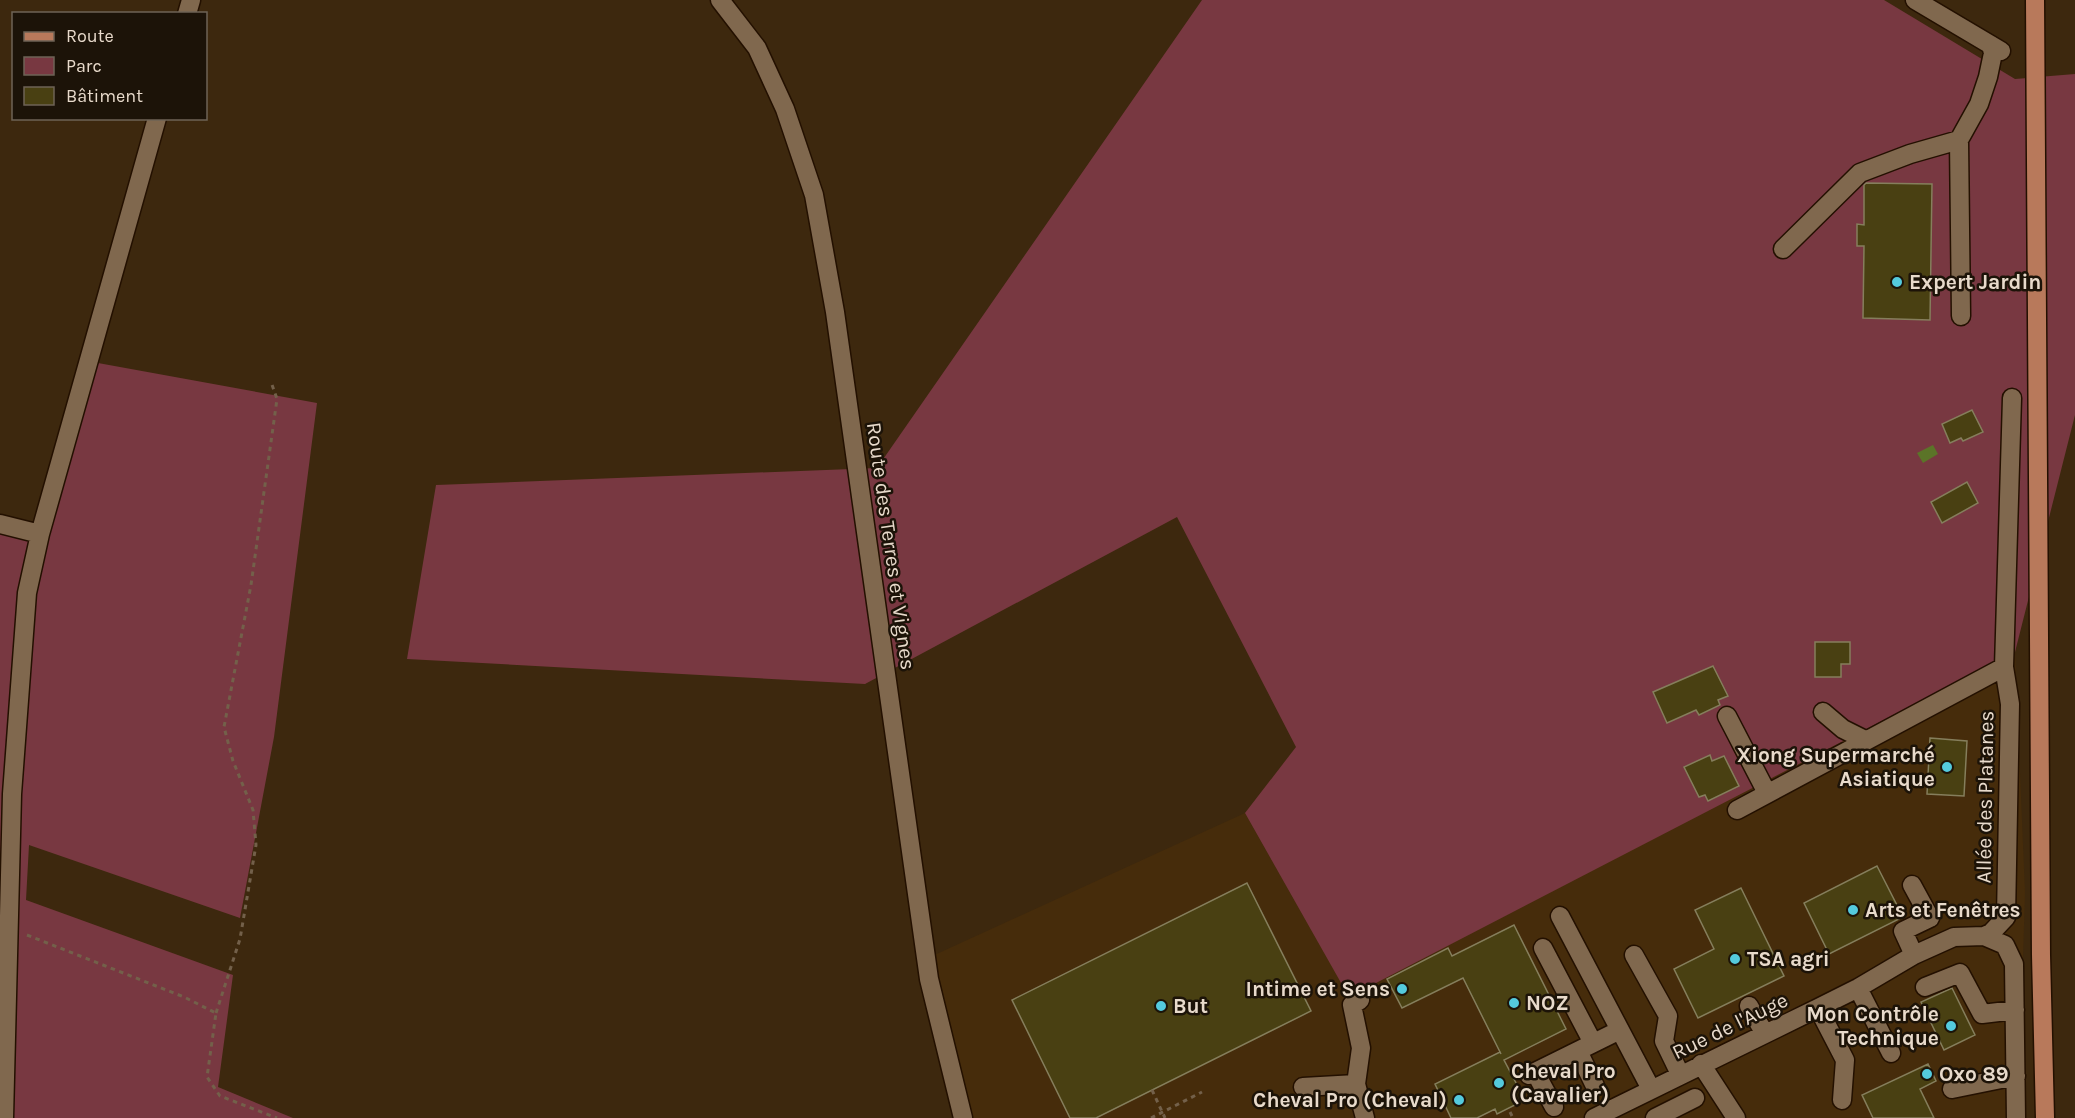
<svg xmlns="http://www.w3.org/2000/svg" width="2075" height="1118" font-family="Karla,sans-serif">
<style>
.built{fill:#462c0b}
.green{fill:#783841}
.water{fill:#5b7428}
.building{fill:#494012;stroke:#857e5c;stroke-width:1.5}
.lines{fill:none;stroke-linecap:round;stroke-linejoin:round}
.minor-casing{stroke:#231000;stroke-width:21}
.major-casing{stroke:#231000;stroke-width:21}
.path{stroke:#73604a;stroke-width:3;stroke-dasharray:4.5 4.5;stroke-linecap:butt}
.minor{stroke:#80684e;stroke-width:18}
.major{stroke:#b8795b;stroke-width:18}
.poi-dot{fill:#54cadd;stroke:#1c1308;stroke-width:2}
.labels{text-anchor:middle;stroke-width:5;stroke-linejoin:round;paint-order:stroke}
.poi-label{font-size:21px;font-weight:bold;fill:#e8dacb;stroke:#1c1308;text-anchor:start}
.street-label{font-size:21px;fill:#e8dacb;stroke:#1c1308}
</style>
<rect width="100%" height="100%" fill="#3d280e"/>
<path class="built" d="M2015,652L2025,893L2018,1118H961L956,1107L917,963L1245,813L1349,996Z"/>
<path class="green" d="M1202,0H1884L2015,79L2075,74V415L2015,652L1349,997L1245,813L1296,747L1177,517L865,684L407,659L436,485L877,468Z
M98,363L317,403L274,737L240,918L29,845L26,900L233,975L218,1087L293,1118H0V515L51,528Z"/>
<path class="water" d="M1933,445L1938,454L1923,463L1917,453Z"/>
<path class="building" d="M1866,183L1932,184L1930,320L1863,318L1864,246H1857V224L1864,225V185Z
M1972,410L1983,432L1963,441L1961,438L1950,443L1942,424Z
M1967,482L1978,503L1942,523L1931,502Z
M1815,642H1850V664H1841V677H1815Z
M1713,666L1728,696L1718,700L1720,705L1699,715L1696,710L1667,723L1653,692Z
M1930,738L1967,741L1964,796L1927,794Z
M1710,755L1712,761L1724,756L1739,786L1708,801L1705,795L1699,797L1684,767Z
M1877,866L1903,917L1829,954L1804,903Z
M1247,883L1311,1011L1096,1118H1070L1012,1000Z
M1741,888L1784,976L1698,1018L1674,969L1714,949L1695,910Z
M1514,925L1566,1029L1504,1060L1525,1100L1497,1114L1495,1109L1477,1118H1451L1435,1084L1500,1052L1501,1054L1463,978L1402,1008L1387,979L1448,948L1452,956Z
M1952,988L1975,1035L1944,1050L1921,1002Z
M1928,1064L1936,1081L1920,1089L1934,1118H1873L1862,1095Z"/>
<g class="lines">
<g class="minor-casing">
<path id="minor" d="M720,0L757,48L785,109L814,195L835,312L929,979L963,1118
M1915,0L2001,51
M187,14L191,0
M1783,249L1860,173L1910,154L1959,140
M1961,316L1959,140L1979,104L1988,77L1993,53L1991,45
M0,524L40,534
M2004,667L2012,398
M1823,712L1843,729L1865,740
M1727,716L1767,793
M1737,810L2004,667L2010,704L2006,917L1991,933L1984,936
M1912,885L1930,918L1903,931L1914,955
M1560,916L1651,1089
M1543,948L1593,1043
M1634,955L1668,1016L1664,1041L1680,1074
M1925,987L1960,973L1982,1014L2015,1010
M1858,988L1891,1053
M1360,1000L1352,1005L1361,1048L1356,1084L1365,1118
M1749,1006L1765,1034
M1818,1008L1845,1060L1842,1100
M1578,1051L1595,1086
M1701,1064L1736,1118
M1535,1072L1554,1107
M1529,1075L1620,1030
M1303,1087L1356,1084
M1952,1089L2016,1076
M4,1118L12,794L27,593L40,534L157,118
M1594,1118L1818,1008L1858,988L1914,955L1954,937L1984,936L2005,945L2014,964L2016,1118
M1655,1118L1695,1098"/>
</g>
<g class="major-casing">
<path id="major" d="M2035,0L2041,955L2045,1118"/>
</g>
<path class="path" d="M27,935L184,997L216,1013L207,1077L220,1096L277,1118
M216,1013L240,939L256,845L253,810L233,761L224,727L251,585L277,399L271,382
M1152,1090L1165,1118
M1510,1112L1513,1118
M1151,1118L1202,1092"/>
<use href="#minor" class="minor"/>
<use href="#major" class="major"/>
</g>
<g class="poi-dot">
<circle cx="1897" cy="282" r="6"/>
<circle cx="1947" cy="767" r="6"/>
<circle cx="1853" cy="910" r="6"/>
<circle cx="1735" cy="959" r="6"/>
<circle cx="1402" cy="989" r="6"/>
<circle cx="1514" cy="1003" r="6"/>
<circle cx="1161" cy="1006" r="6"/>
<circle cx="1951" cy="1026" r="6"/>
<circle cx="1927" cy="1074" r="6"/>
<circle cx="1499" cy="1083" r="6"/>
<circle cx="1459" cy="1100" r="6"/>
</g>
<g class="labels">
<g class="poi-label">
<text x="1909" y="289">Expert Jardin</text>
<text x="1935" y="762" text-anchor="end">Xiong Supermarché<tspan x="1935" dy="24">Asiatique</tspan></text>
<text x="1865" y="917">Arts et Fenêtres</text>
<text x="1747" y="966">TSA agri</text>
<text x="1390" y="996" text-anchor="end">Intime et Sens</text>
<text x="1526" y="1010">NOZ</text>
<text x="1173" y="1013">But</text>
<text x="1939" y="1021" text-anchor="end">Mon Contrôle<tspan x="1939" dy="24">Technique</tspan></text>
<text x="1511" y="1078">Cheval Pro<tspan x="1511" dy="24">(Cavalier)</tspan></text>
<text x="1939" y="1081">Oxo 89</text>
<text x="1447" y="1107" text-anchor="end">Cheval Pro (Cheval)</text>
</g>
<g class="street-label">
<text transform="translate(891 546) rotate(82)" y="7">Route des Terres et Vignes</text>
<text transform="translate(1985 797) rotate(-89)" y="7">Allée des Platanes</text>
<text transform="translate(1730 1026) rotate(-26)" y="7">Rue de l'Auge</text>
</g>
</g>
<rect x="12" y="12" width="195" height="108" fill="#1c1308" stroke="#6e6356" stroke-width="1.5"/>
<rect x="24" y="32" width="30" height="9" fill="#b8795b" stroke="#6e6356" stroke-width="1.5"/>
<text x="66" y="42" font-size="18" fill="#e8dacb">Route</text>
<rect x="24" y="57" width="30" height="18" fill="#783841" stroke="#6e6356" stroke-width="1.5"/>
<text x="66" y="72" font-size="18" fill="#e8dacb">Parc</text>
<rect x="24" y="87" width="30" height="18" fill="#494012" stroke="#6e6356" stroke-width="1.5"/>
<text x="66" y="102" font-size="18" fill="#e8dacb">Bâtiment</text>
</svg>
